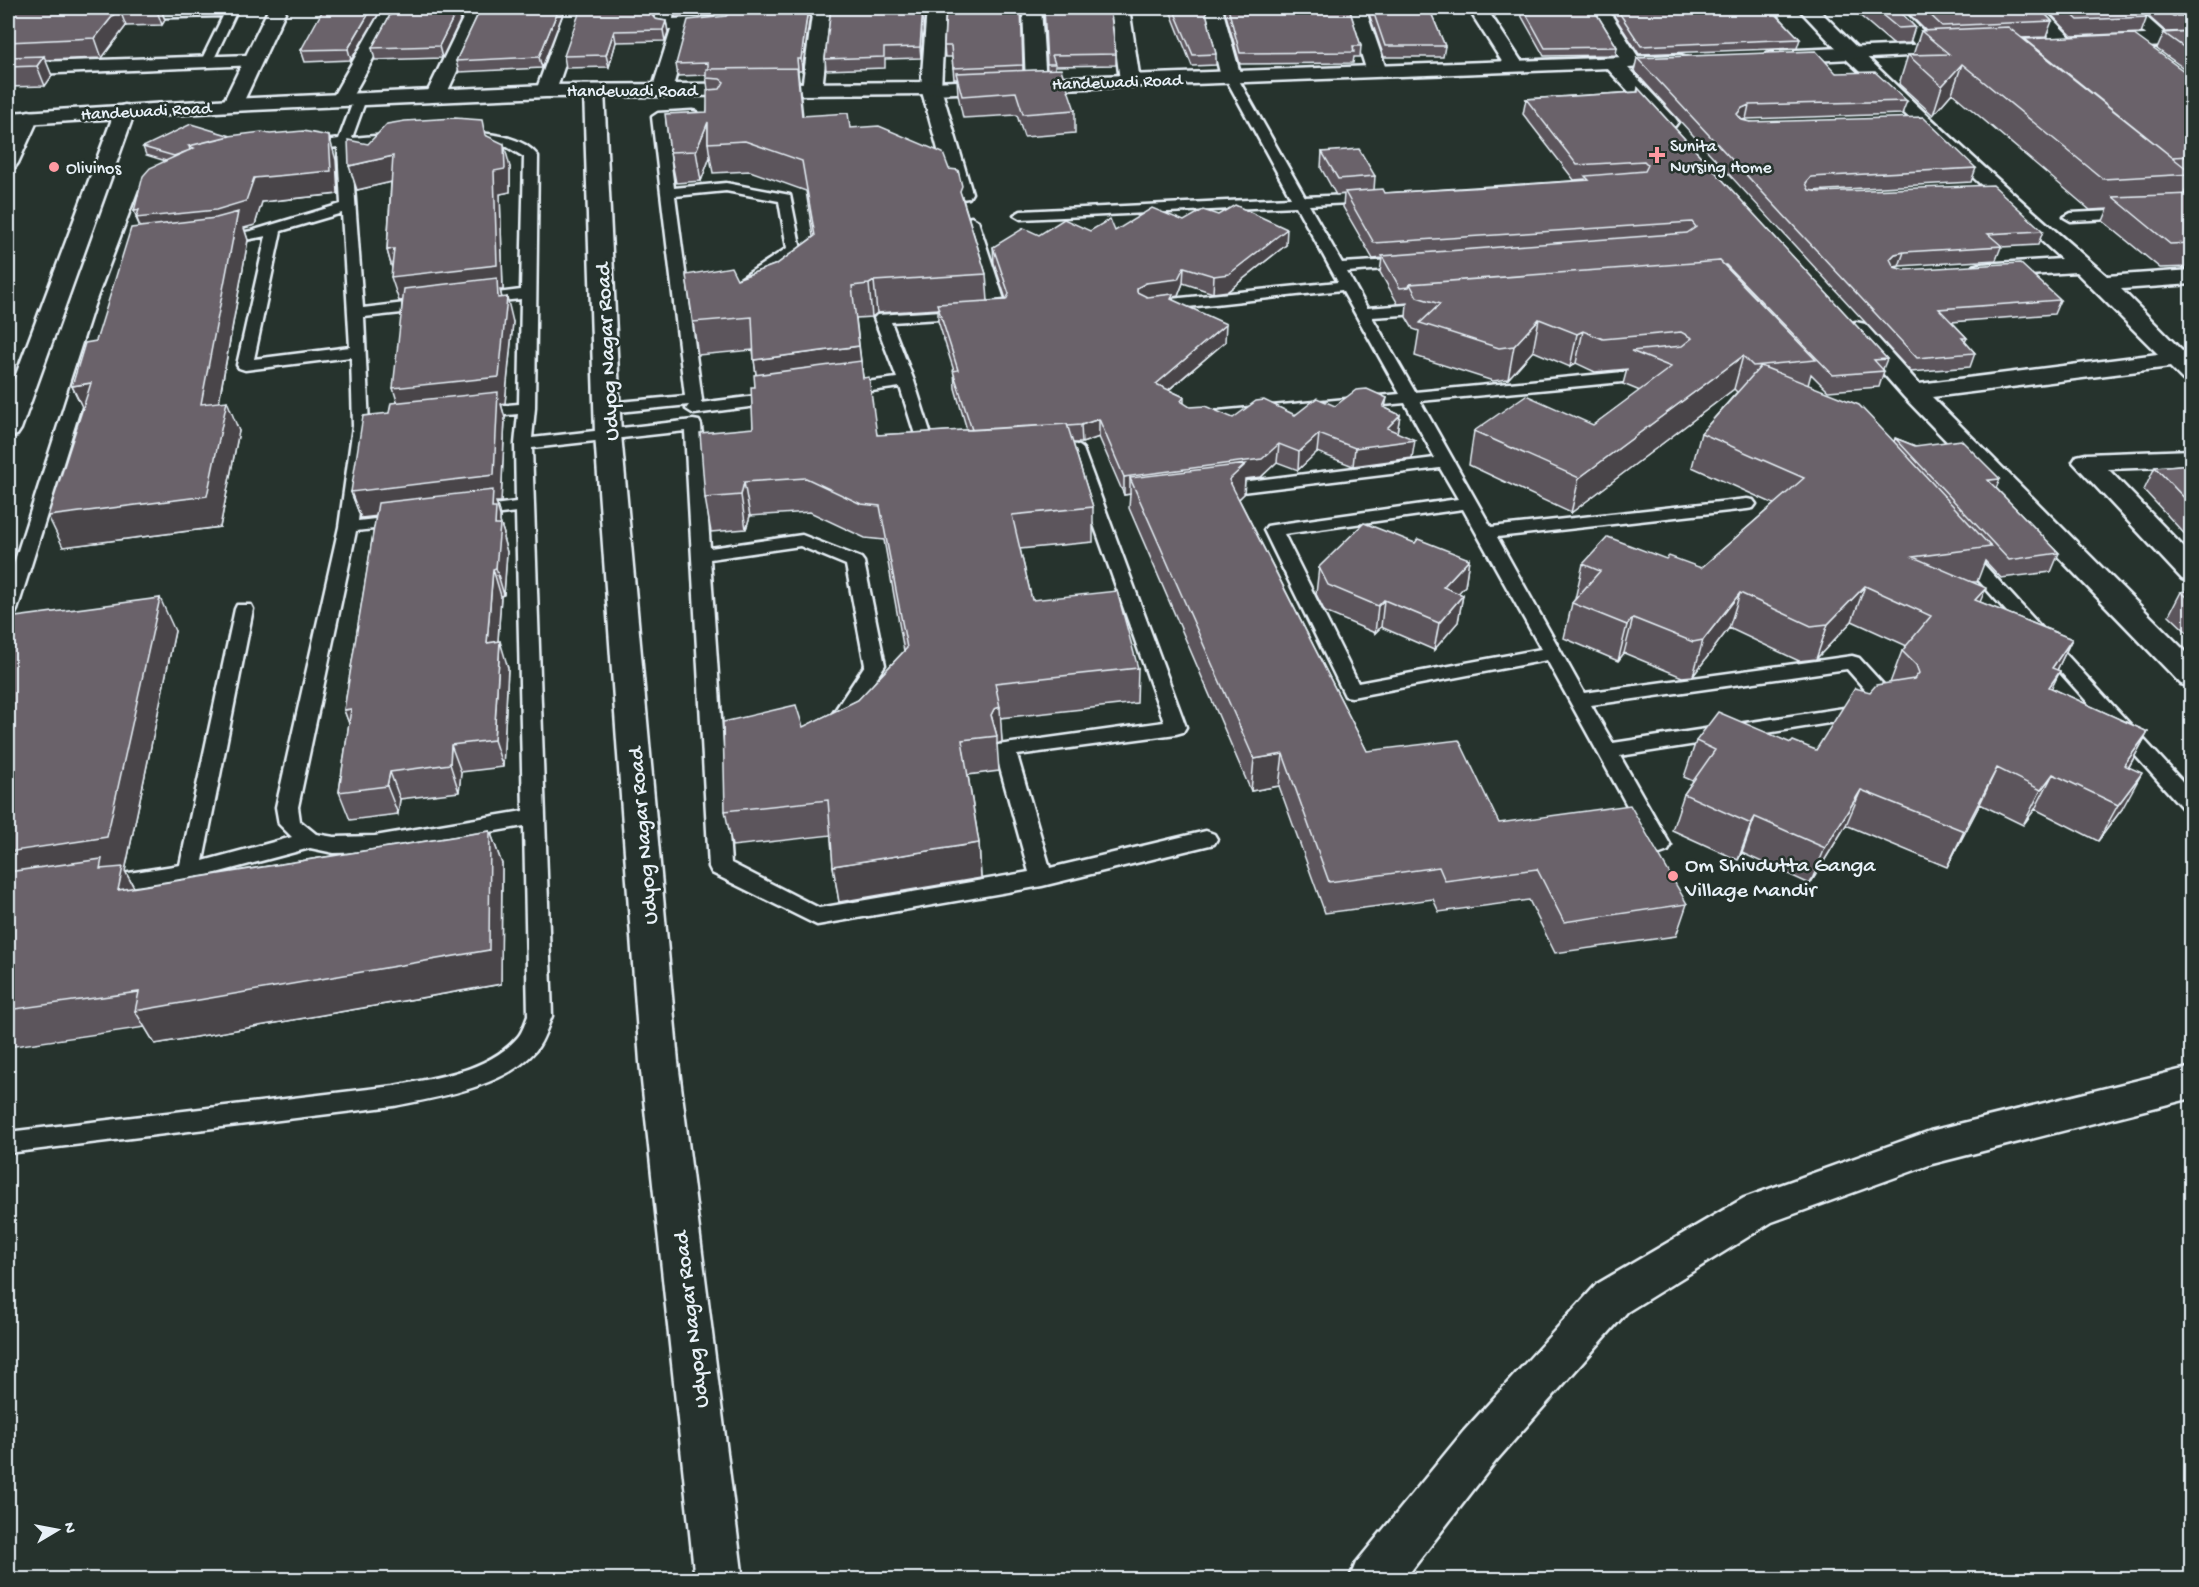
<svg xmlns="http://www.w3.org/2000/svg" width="2199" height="1587" font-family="'Gochi Hand',sans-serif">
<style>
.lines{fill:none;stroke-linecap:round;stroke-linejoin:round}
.service-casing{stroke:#e8f1f8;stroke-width:5}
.minor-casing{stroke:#e8f1f8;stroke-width:5}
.tertiary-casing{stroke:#e8f1f8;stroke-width:5}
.secondary-casing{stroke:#e8f1f8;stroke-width:5}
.service{fill:#26332d;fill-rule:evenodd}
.minor{fill:#26332d;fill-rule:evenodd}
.tertiary{fill:#26332d;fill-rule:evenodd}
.secondary{fill:#26332d;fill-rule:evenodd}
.wall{fill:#5b545b;stroke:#e8f1f8;stroke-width:1.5;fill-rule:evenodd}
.shaded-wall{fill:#4a454a;stroke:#e8f1f8;stroke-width:1.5}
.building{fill:#6a626a;stroke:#e8f1f8;stroke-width:1.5}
.poi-dot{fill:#ff9aa2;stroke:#26332d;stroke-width:2}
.labels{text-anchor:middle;stroke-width:5;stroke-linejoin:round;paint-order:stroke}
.far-street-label{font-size:18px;fill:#e8f1f8;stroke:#26332d}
.far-poi-label{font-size:18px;fill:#e8f1f8;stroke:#26332d;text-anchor:start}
.street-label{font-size:22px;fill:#e8f1f8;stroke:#26332d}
.poi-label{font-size:22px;fill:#e8f1f8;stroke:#26332d;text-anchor:start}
</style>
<rect width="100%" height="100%" fill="#26332d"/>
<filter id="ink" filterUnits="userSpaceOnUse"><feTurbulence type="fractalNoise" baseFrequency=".0167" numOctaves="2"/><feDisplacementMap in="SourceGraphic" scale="12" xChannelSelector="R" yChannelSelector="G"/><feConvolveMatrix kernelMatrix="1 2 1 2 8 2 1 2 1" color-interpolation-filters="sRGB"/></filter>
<g filter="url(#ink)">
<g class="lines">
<g class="service-casing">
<path id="service" d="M238,8L212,63L206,67L200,63L223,16L135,18L129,15L135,12Z
M1231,73L1237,77L1305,197L1371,194L1378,198L1371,202L1309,205L1342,263L1409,259L1416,263L1409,267L1347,272L1367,308L1434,303L1442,308L1434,313L1372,317L1415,392L1654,369L1662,374L1654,379L1420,401L1491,527L1747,499L1753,500L1756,504L1753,508L1747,509L1497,537L1584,693L1852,656L1859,658L1899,702L1902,707L1899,712L1620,756L1671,846L1668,851L1660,854L1652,851L1547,660L1352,697L1345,696L1264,530L1267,526L1273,525L1458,499L1440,468L1217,495L1211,494L1208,490L1211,486L1217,485L1435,458L1405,403L1196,423L1188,418L1196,413L1400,394L1342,290L1151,311L1143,306L1151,301L1338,282L1296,206L1021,219L1014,215L1021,211L1291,198L1225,77ZM1463,509L1541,649L1358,683L1284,534ZM1847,669L1877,703L1613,743L1591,705Z
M360,95L366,99L352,138L398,134L405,138L398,142L351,146L363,308L430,300L438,305L430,310L364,317L369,426L358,521L401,516L407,517L410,521L407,525L401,526L356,531L298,807L300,821L316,834L334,837L375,836L523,811L516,512L471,518L465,517L462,513L465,509L471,508L516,502L515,444L518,414L474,418L466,413L474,408L519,404L521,299L473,304L466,300L473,296L521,290L524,157L504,145L461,139L460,136L466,132C491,134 521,135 538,156L535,408L532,438L693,420L699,421L701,425L710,548L802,535L861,558L864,562L885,665L844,728L832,731L825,729L822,724L825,719L830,718L865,665L846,565L800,546L710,559L731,863L819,908L1029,872L995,750L998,745L1164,722L1069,454L1046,456L1038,451C1045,443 1076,440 1083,449L1186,727L1183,732L1176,734L1017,755L1050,868L1206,831L1214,834L1217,839L1214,844L1042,886L817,925L712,873L709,867L685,431L532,448L552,1016C547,1027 544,1040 536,1050C506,1087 438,1097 394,1106L8,1153V1132L394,1086C436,1077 488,1072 518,1037C523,1031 525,1023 528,1016L524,826L375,852L334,853L310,848L190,880L103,893L95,891L92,885L95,879L103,877L180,865L235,609L237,605H251L253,609L203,861L292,837L279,824L276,807L339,527L353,426L351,357L245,370L239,368L237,365L266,236L220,245L213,241L215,238L251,231L341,204L338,147L330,148L323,144L325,141L339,139L354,99ZM342,213L350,347L254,359L281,231Z
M692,111L697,112L698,115L697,118L665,120L674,188L726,183L790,195L801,250L750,285H740L738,282L740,279L787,248L779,201L726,191L675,196L702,400L700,403L780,393L788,398L780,403L694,414L686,409L689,405L608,413L602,411L600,408L608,403L685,396L652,117L658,113Z
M147,187L154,191L112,307L17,610L15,614L8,616V582L96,307L140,191Z
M2192,207V215L2071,221L2064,217L2071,213Z
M971,217L978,221L1008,312L1005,315L891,322L914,381L939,460L937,464H925L923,460L900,387L843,395L835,390L843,385L897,378L874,318L877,315L991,308L964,221Z
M1961,545L1967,546L2192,792V813L2185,811L1955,554L1952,550L1955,546Z"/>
</g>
<g class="minor-casing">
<path id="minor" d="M383,8H401L348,104H334L331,100Z
M468,8H486L446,95L443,99H429L426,95Z
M566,8H584L556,91L553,95H539L536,91Z
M656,8H674L673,19L715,17L718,8H736L733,19L726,26L686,29L688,32L672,90L669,94H655L652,90L671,30L657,28L654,24Z
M813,8H831L822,89L819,93H805L802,89Z
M927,8H945L941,88L972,193L969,198L961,199L953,198L950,193L921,88Z
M1023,8H1041L1046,84L1043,88H1029L1026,84Z
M1111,8H1129L1140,81L1137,85H1123L1120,81Z
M1204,8H1222L1241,77L1238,81H1224L1221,77Z
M1347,8H1365L1387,72L1384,76H1370L1367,72Z
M1468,8H1486L1525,67L1522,71H1508Z
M1589,8H1607L1642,63L1639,67L1628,68L1675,118L1678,122L1675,126H1661L1607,68L1604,64L1607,60H1621Z
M1798,8H1817C1909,101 2008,190 2107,276L2192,270V284L2121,289L2182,351L2192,350V382L2183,380L2170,367L1932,397L2192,658V687L2181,684L1904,397L1844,329L1847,324L1856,322L1865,324L1919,384L2158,354L2076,272L1981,278L1973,276L1970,271L1973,266L1981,264L2061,259L1845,58Z
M1881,8H1900L1938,46L1940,50L1938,54H1924Z
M2023,8H2042L2073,40L2075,44L2073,48H2059Z
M2117,8H2136L2172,40L2170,44H2156Z
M251,55L258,57L260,61L258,65L8,75V63Z
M594,85L601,87L604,91L621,434L678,1062L743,1580H695L640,1062L595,434L584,91L587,87Z
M125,105L132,107L135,111L21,429L17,435L8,437V396L115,111L118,107Z
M29,111L36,113L39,117L18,163L15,167L8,169V142L22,113Z
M2192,450V466L2108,469L2192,556V582L2182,579L2073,462L2077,456L2086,454Z
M2192,1067V1098L1932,1164L1772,1222L1627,1312L1495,1462L1404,1580H1349L1356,1563L1463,1432L1597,1284L1744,1198L1930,1131Z"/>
</g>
<g class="tertiary-casing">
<path id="tertiary" d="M269,8H287L242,105L239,109H225L222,105Z"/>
</g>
<g class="secondary-casing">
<path id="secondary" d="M2192,33V45L2097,49L2090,47L2088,43L2090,39L2097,37Z
M1959,43L1966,45L1968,49L1966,53L1774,63L1767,61L1765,57L1767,53L1774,51Z
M1680,55L1687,57L1689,61L1687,65L931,94L546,97L232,111L8,125V113L232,99L546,85L931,82Z"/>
</g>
<use href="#service" class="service"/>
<use href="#minor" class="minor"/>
<use href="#tertiary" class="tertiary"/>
<use href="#secondary" class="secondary"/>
</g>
<path class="wall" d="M8,8H173L161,9L165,20L162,25L126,26L102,58L45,60L52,76L45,86L8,87Z
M382,8L351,60L305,62L301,50Z
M394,8H466L442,58L375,60L372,48Z
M481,8H565L542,68L459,72L456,61Z
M656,8L653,17L655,19L666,21L668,32L665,41L616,42L609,67L566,68L564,56Z
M674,8H716L713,15L675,17Z
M734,8H811L802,71H798L803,116L850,128L949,169L963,199L986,274L988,301L1006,299L994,263L993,247L1039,235L1090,231H1115L1184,221L1286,245L1228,291L1213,293L1183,283L1178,296L1173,297V300L1225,342L1169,390L1184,397V404L1190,407L1233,418L1295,415L1335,406L1387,398L1385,408L1400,415L1397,432L1412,458L1353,466L1317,452L1298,470L1277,462L1261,477L1245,479L1244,494L1239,499L1367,751L1499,823L1687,904L1676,936L1555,953L1529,900L1439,912L1433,899L1325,913L1279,786L1251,791L1129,508L1130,494L1124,495L1099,437L1082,443H1073L1093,507V542L1020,549L1032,600L1138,668L1137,703L1000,718L1002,742L997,744L999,771L968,775L979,843L981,878L839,902L833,866L831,835L732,846L725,811L803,727L858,700L904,651L884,540L865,538L810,512L750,516L746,529L711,532L705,498L753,428L756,375L753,350L698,355L693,322L737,279L777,264L813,237L806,191L750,171L713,173L710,157L701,181L676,183L670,152L707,112L708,90L706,75L678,76L676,64L726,16ZM938,309V321L954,371L955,388L967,430L877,435L863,378L856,318L872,317L877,313Z
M831,8H925L921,58L885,59V68L826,70L825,59Z
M946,8H1021L1023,71L1047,70L1043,8H1110L1116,54V65L1055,66V69L1075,110V133L1024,137L1017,115L963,118L958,95L957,79H954L952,57H945L944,46Z
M1169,8H1205L1216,54V65L1192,66Z
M1224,8H1349L1361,46L1360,57H1354L1353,63L1240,64Z
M1367,8H1429L1445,46L1443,57H1384Z
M1517,8H1593L1617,47L1616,55L1544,56Z
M1609,8H1771L1800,39L1797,48L1639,54Z
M1851,8H1896L1915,27L1910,43L1893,44Z
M1903,8H2039L2052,21L2046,37L2022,38L2025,40V39L2192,77V172H2190L2192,173V177L2184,194H2192V267L2160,268L2103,221L2108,209L2090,210L1952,93L1933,115L1899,84L1908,55H1913L1921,31H1926Z
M2045,8H2136L2147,17L2141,33L2072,36Z
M2139,8H2192V31L2166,32Z
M2192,31V74L2157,49L2164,33Z
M1637,58L1836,73L1907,101L1902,114L1746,119L1742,120L1976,168L1971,182L1810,191L2043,231L2038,245L2001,247L1996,260L1899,266L1894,267L1904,270L2060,300L2054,314L1952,322L1967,338L1965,342L1975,353L1970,367L1911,372L1634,71Z
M1638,88L1887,359L1883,369L1884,371L1879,387L1828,391L1811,374L1808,385L1894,442L1895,438L2000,479L1996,488L2059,553L2051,572L2001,578L1985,561L1977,582H1973L1980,602L2072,639L2057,670L2060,671L2051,688L2148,732L2129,767L2122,809L2098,841L2035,809L2023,825L1980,804L1947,867L1846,825L1810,884L1742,853L1738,860L1672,830L1684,794L1693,781L1684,777L1696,741L1791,743L1816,750L1870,692L1890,683L1902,651L1907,646L1852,621L1816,659L1799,661L1729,628L1693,676L1682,677L1624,653L1618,661L1564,638L1572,603L1575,599L1583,564L1666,559L1701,568L1774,504L1692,467L1701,433L1737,392L1734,389L1571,513L1469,465L1474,431L1593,425L1640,391L1623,384L1627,369L1595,372L1576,363L1570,367L1533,351L1508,379L1493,381L1415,356L1419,331L1413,329L1406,317L1407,303L1398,304L1380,272L1382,258L1373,259L1343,207L1344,194L1336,195L1321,168L1322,152L1375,176L1374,190L1384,193L1585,180V179L1574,180L1523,114L1526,99L1637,92Z
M486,135L510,167V192L500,194L503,290H500L502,298L513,322L505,403L501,404L505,418L501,502H496L500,516V522L504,534L503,538L507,552L504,595L501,596L498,641L508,668L503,767L461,772L459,792L400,799L398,814L350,820L339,792L349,723L344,710L376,517L361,518L351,492L389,413L397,402L402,301H399L392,268L387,250L391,182L357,190L368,144Z
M231,136L336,160L338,194L262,202L255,225L244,228L248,240L219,402L239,431L220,527L63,547L83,408L72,386L96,341L140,227L136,218L166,161L146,155L143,147Z
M2192,464V542L2144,490L2155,467Z
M1415,543L1469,559L1465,586L1458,593L1463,595L1458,622L1434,650L1381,627L1375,633L1325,612L1316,594L1319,567Z
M2192,590V637L2169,615L2181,592Z
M8,618L175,631L125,871L134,887L490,831L502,864L501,984L155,1044L145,1027L8,1047Z"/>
<path class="shaded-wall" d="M119,8L126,26L102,58L95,38Z
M156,8H160L165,20L162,25Z
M372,8H382L351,60L348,49Z
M458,8H466L442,58L439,46Z
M559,8H565L542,68L539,57Z
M651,8H656L652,24L650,13Z
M712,8H716L713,15Z
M808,8H811L802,71L801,59Z
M923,8H925L921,58L920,47Z
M666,21L668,32L665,41L663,30Z
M614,31L616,42L609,67L606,55Z
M44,56L52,76L45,86L37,66Z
M1962,64L1952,93L1933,115L1942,86Z
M1749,105L1746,119L1738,121L1737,114L1742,108Z
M708,122V143L710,157L701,181L696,151Z
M329,136L336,160L338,194L262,202L255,225L244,228L248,240L213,434L201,404L146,242L134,211L254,178Z
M504,144L510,167V192L500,194L503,290H500L503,303L498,298L497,290L399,301L391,277L494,171Z
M393,156L400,180L357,190L349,166Z
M1287,229L1286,245L1228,291L1213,293L1214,276Z
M394,249V275L387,250Z
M1904,252L1899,266L1890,268V259L1895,254Z
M1184,267L1183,283L1178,296L1173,297L1172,311L1137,305V288L1146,283Z
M874,281L877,313L872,317L869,284Z
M507,297L513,322L505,403L501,404L505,418L501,502H496L500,516V522L504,534L503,538L507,552L504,595L496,568L495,525L492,508V503L361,518L351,492L401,414L393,388Z
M1539,319L1533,351L1508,379L1514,346Z
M1226,324L1225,342L1155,401L1156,384Z
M1583,331L1576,363L1570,367L1577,334Z
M859,346L863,379L759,393L754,360Z
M1743,356L1734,389L1571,513L1579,478Z
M91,383L86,415L72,386Z
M227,401L239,431L220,527L63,547L48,516Z
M1400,415L1397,433L1415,440L1412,458L1353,466L1355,448L1387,428Z
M1099,419V437L1082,443L1081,425Z
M1319,434L1317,452L1298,470L1299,452Z
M1279,444L1277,462L1261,477L1245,479L1244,494L1227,510L1130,478V494L1124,495V477Z
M2000,479L1992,497L1988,480Z
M744,482L750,516L746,529L741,495Z
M1469,559L1465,586L1439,614L1443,587Z
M493,569L501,596L496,670L487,643Z
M1865,586L1852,621L1816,659L1828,624Z
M1986,588L1971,623L1975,600Z
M1740,593L1729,628L1693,676L1703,640Z
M1463,595L1458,622L1434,650L1439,623Z
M160,598L175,631L125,871L141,901L8,892V852Z
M1384,600L1381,627L1375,633L1378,606Z
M1633,618L1624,653L1618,661L1627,625Z
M2072,639L2055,674L2052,668Z
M500,641L508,668L503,767L494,740Z
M2060,671L2043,706L2049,687Z
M1000,707L1002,742L997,744V736L991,715L994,709Z
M351,709L354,737L344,710Z
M2148,732L2128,768L2104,800L2124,765Z
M451,745L461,772L459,792L450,764Z
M1283,754L1279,786L1251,791L1254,759Z
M1997,768L1980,804L1947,867L1964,831Z
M390,772L400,799L398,814L387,786Z
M2142,773L2122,809L2098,841L2118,805Z
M2053,774L2035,809L2023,825L2041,790Z
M1861,790L1846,825L1810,884L1825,848Z
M1755,817L1742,853L1738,860L1751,824Z
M490,831L502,864L501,984L155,1044L135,1011Z
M979,843L981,878L839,902L833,866Z"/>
<path class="building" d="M8,8H121H119L95,38L8,42Z
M324,8H372L348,49L301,50Z
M394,8H458L439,46L372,48Z
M481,8H559L539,57L456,61Z
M581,8H651L650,13L655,19L666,21L663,30L614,31L606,55L564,56Z
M734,8H808L801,59H797L798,69L797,68L708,69V63L676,64L688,20L726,16Z
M831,8H923L920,47L884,48V57L825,59Z
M946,8H1021L1023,65L953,68L951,46H944Z
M1044,8H1110L1116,54L1052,55L1055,64H1047Z
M1173,8H1205L1216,54L1193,55Z
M1228,8H1349L1361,46H1353L1354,52L1240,53Z
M1372,8H1429L1445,46H1385Z
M1523,8H1593L1617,47L1545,48Z
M1616,8H1770L1800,39L1641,46Z
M1874,8H1896L1915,27L1898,28Z
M1923,8H2039L2052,21L1942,26Z
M2065,8H2136L2147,17L2078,20Z
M2162,8H2192V16H2173Z
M2008,27L2192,173V174L2103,179L1962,64L1942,86L1908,55L1949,54L1921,31Z
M2192,31V53L2164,33Z
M2133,34L2192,77V156L2172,157L2025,39Z
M1816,51L1836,73L1875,72L1907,101L1749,105L1742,108L1737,114L1742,120L1750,122L1923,117L1976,168L1811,177L1806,183L1809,190L1819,192L1993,185L2043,231L1988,234L2002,246L1904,252L1895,254L1890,259L1894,267L1904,270L2020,263L2060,300L1939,309L1967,338H1962L1975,353L1917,358L1637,58Z
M44,56L37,66L8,67V57Z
M797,68L802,116L848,113L850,128L879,126L943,153L949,169L958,170L962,186L960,191L986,274L874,281L869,284L852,286L859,346L754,360L752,317L693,322L686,275L731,267L737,279L777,264L815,236L802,161L745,141L708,143V122L696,151L670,152L665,114L707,112V90L720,89L724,82L720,79L706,78V69Z
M1061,69L1075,110L1023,114L1016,92L962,96L956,73Z
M1638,88L1887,359L1874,360L1884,371L1833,375L1726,265H1724L1720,261L1410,284L1409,287L1400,288L1382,256L1687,233L1696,227L1692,222L1374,243L1345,192L1382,189L1384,193L1504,186L1589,180L1585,176L1645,171L1648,165L1644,161L1577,165L1526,99L1638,92Z
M455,118L482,120L485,135L504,144L505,169L494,171L497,265L391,277L394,249L387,250L393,156L349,166L348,140L368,144L387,124L405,121Z
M191,124L231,136L189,146L190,150L174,156L143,147Z
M303,131L329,136L331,171L254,178L246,201L216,210L136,218L139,210L134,211L143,176L150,168L194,148L189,146L229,136L262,132L270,134Z
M1359,149L1375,176L1338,179L1322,152Z
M2192,194V243L2170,244L2113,197Z
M1235,205L1287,229L1229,274L1214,276L1184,267L1178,279L1146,283L1137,288V292L1147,297L1173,294L1171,299L1226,324L1156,384L1184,397L1181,401L1190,407L1205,406L1233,418L1256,401L1264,400L1295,415L1317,398L1335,406L1356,390L1367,389L1387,398L1383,407L1400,415L1387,428L1415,440L1355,448L1319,434L1299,452L1279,444L1262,459L1124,477L1099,419L1081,425L1068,426L1067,424L972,430L953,371L958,370L937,304L1006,300L1009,294L993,247L1024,228L1039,235L1064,219L1090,231L1110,219L1115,231L1152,208L1184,221L1203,210L1218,215Z
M238,212L201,404L227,401L207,496L48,516L91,383L72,386L85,343L96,341L131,228L216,218Z
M1720,261L1816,360L1753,366L1743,356L1579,478L1474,431L1526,395L1593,425L1671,367L1631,351L1682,346L1692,338L1681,332L1603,339L1583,331L1577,334L1539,319L1514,346L1499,348L1420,323L1440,304L1417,297L1410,284Z
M497,278L498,298L507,297L499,377L393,388L404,289Z
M861,361L863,378L869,377L877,435L1067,424L1093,507L1012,515L1032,600L1117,591L1138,668L995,683L1000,707L994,709L991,715L997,736L962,740L979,843L833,866L828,800L725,811L723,722L796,705L803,727L858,700L907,648L880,506L861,504L806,478L744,482L741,495L705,498L700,433L753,428L751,387H755L754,375Z
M1761,366L1859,405L1899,447L1991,547L1913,557L1986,588L1975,600L2072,639L2052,668L2060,671L2049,687L2148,732L2124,765L2142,773L2118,805L2053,774L2041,790L1997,768L1964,831L1861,790L1825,848L1755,817L1751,824L1684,794L1715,750L1696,741L1718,712L1791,743L1793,741L1816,750L1855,688L1870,692L1876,685L1914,679L1919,673L1916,665L1902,651L1931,616L1865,586L1828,624L1811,626L1740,593L1703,640L1693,642L1633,618L1627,625L1572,603L1600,571L1583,564L1608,537L1666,559L1669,556L1701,568L1804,478L1701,433Z
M498,392L494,475L351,492L363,416L389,413L391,403Z
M1895,438L1915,446L1961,440L2000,479L1988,480L2059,553L2009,560Z
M1246,464L1229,480L1367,751L1459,740L1499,823L1630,805L1687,904L1564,922L1537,869L1445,881L1439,867L1329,882L1283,754L1254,759L1130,478Z
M2192,464V506L2155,467Z
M493,490L492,508H496L495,525H500L496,568L493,569L487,643L500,641L494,740L451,745L450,764L390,772L387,786L339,792L351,709L344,710L378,503Z
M1364,523L1415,543L1418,539L1469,559L1443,587L1463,595L1439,623L1384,600L1378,606L1328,585L1319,567Z
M2192,590V601L2181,592Z
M160,598L107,837L8,852V618Z
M490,831L489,950L135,1011L139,992L8,1010V872L102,859L100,869L123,867L118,890Z"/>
</g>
<g class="poi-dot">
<path d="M1654 146h6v6h6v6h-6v6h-6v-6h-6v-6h6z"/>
<circle cx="54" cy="167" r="6"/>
<circle cx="1673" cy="876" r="6"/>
</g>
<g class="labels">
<g class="far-street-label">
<text transform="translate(1117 81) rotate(-2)" y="6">Handewadi Road</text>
<text x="632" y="96">Handewadi Road</text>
<text transform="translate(146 110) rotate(-3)" y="6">Handewadi Road</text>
</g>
<g class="far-poi-label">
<text x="1670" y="151">Sunita<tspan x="1670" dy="21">Nursing Home</tspan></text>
<text x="66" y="173">Olivinos</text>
</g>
<g class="street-label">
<text transform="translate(605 352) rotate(-93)" y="8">Udyog Nagar Road</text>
<text transform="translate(641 836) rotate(-95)" y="8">Udyog Nagar Road</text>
<text transform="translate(689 1320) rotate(-97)" y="8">Udyog Nagar Road</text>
</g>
<g class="poi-label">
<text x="1685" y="871">Om Shivdutta Ganga<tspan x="1685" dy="25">Village Mandir</tspan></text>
</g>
</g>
<rect width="2199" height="1587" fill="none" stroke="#26332d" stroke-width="30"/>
<rect x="15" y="15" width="2169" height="1557" fill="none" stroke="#e8f1f8" stroke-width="2" filter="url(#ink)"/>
<g transform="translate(57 1530) rotate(80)" stroke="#26332d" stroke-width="4.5" paint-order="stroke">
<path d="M0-4.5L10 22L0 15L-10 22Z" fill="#e8f1f8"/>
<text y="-9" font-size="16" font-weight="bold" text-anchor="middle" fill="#e8f1f8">N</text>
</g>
</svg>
